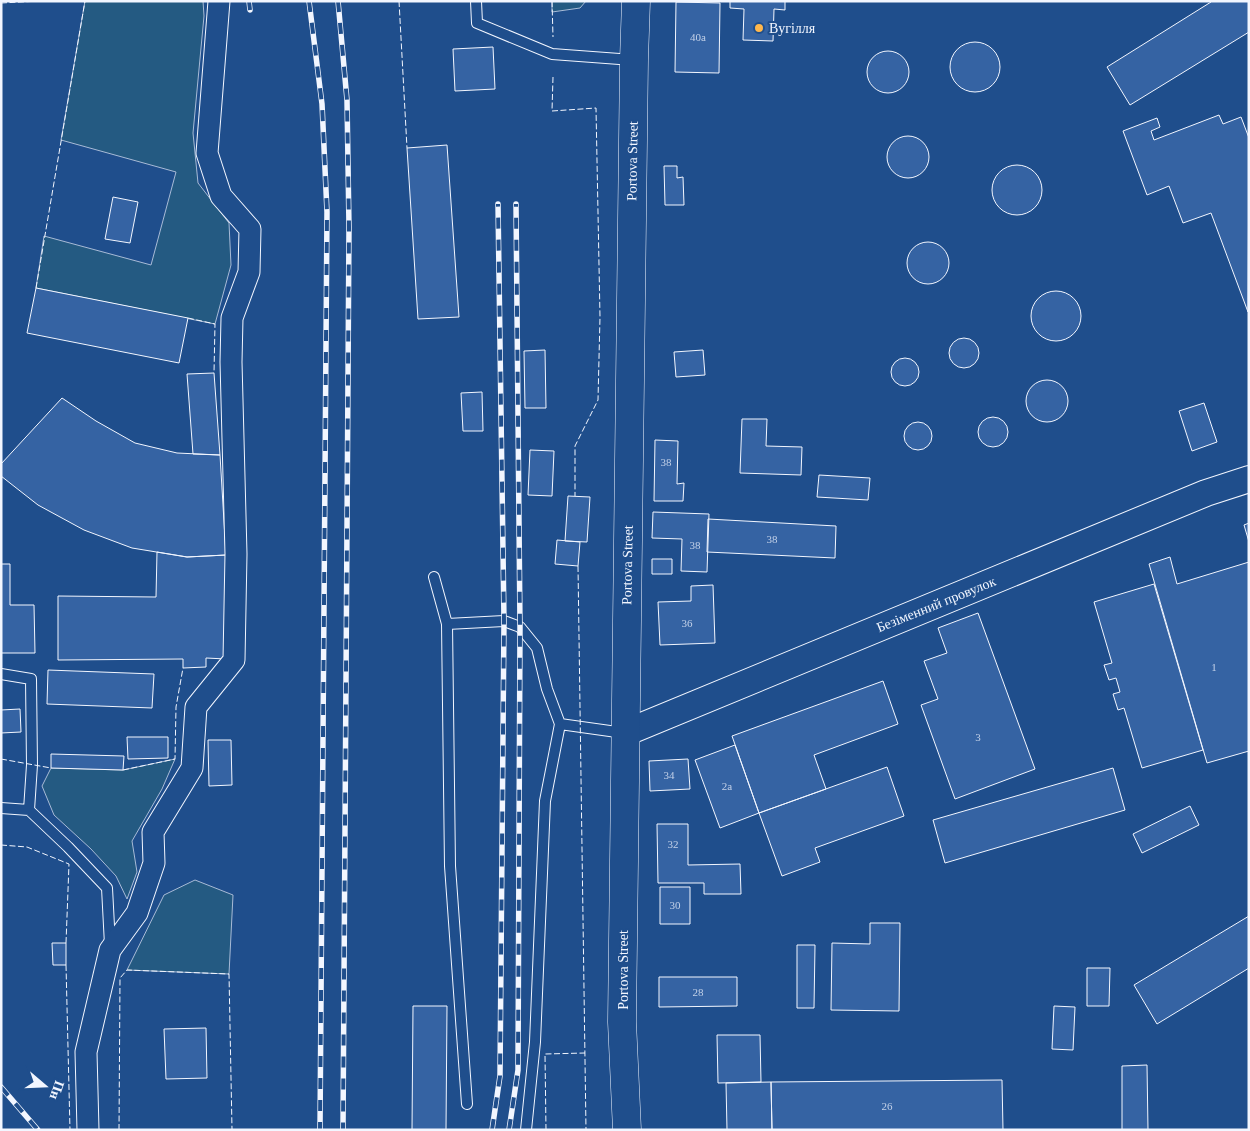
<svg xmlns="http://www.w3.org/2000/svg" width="1250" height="1131" font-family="'Times New Roman',serif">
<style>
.green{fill:#245a82;stroke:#a8bbd7}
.building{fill:#3563a3;stroke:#f2f6ff}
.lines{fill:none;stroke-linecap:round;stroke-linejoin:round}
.service-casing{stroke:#f2f6ff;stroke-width:12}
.minor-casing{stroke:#f2f6ff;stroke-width:23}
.tertiary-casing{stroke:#f2f6ff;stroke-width:28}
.secondary-casing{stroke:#f2f6ff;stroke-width:29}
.service{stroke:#1f4e8c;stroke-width:10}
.minor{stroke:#1f4e8c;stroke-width:21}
.tertiary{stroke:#1f4e8c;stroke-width:26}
.secondary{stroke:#1f4e8c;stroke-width:28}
.rail-casing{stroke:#f2f6ff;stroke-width:5.5}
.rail{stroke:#1f4e8c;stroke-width:4;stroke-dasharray:11;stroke-linecap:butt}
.fence{stroke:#f2f6ff;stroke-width:1;stroke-dasharray:6 2.5;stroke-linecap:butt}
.poi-dot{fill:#ffb74d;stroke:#1f4e8c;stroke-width:2}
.labels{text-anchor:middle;stroke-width:4;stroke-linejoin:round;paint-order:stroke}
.number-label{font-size:11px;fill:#c3d1e8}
.poi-label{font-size:14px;fill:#f2f6ff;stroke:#1f4e8c;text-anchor:start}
.street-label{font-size:14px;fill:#f2f6ff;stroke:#1f4e8c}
</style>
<rect width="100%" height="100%" fill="#1f4e8c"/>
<path class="green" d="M85,1H203L204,16L193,133L198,183L229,223L231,265L215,324L36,288L44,236L151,265L176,172L61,140Z
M552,1H586L580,8L552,12Z
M175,759L162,789L132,841L137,872L127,899L116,876L91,849L54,815L42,786L51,768L123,770Z
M195,880L233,895L229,974L127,970L164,895Z"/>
<path class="building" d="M730,1H785V10L774,9L773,41L743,40L744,9L730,8Z
M1210,1H1249V32L1130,105L1107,67L1211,2Z
M676,2L720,3L719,73L675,72Z
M950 67a25 25 0 1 1 50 0a25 25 0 1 1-50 0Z
M493,47L495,89L455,91L453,49Z
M867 72a21 21 0 1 1 42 0a21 21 0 1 1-42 0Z
M1219,115L1223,124L1241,117L1249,138L1248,312L1211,213L1183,223L1169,186L1147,195L1123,131L1157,118L1160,127L1151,131L1154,140Z
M887 157a21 21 0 1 1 42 0a21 21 0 1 1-42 0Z
M447,145L459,317L418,319L407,148Z
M992 190a25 25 0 1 1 50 0a25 25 0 1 1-50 0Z
M664,166H677V178L683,177L684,205H665Z
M113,197L138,202L130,243L105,239Z
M907 263a21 21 0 1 1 42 0a21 21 0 1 1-42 0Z
M36,288L188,318L179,363L27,333Z
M1031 316a25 25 0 1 1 50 0a25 25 0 1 1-50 0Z
M949 353a15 15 0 1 1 30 0a15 15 0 1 1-30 0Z
M545,350L546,408H525L524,351Z
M703,350L705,375L676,377L674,352Z
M891 372a14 14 0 1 1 28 0a14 14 0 1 1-28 0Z
M214,373L220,455L193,454L187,374Z
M1026 401a21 21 0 1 1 42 0a21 21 0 1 1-42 0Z
M482,392L483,431H463L461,393Z
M62,398L96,421L135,443L177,453L220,455L226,555L187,557L132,548L84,530L38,505L1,476V464Z
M1204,403L1217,442L1192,451L1179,411Z
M978 432a15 15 0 1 1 30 0a15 15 0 1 1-30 0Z
M742,419H767L766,446L802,447L801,475L740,473Z
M904 436a14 14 0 1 1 28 0a14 14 0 1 1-28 0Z
M655,440L678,441L677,484L684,483L683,501H654Z
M530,450L554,451L552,496L528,495Z
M819,475L870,478L868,500L817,497Z
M568,496L590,497L587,542L565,541Z
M653,512L709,514L707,572L681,571L682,539L652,538Z
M708,519L836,526L835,558L707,552Z
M1249,523V542L1244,525Z
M557,540L580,542L578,566L555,564Z
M157,552L187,557L226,555V659L206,658V667L183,668V659L58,660V596L156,597Z
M1170,557L1177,584L1249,562V751L1207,763L1149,564Z
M652,559H672V574H652Z
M1,564H10V605H34L35,653H1Z
M1154,584L1203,750L1142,768L1124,708L1118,710L1113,694L1120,692L1116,678L1109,680L1104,665L1112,663L1094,602Z
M713,585L715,643L660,645L658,602L691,601V586Z
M978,613L1035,769L955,799L921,705L938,699L924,661L947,653L938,628Z
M48,670L154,674L152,708L47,704Z
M883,681L898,724L814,755L826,789L759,813L732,736Z
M20,709L21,732L1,733V710Z
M127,737H168V758L128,759Z
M208,740H231L232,785L209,786Z
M735,745L759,813L720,828L695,760Z
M51,754L124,756L123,770L51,768Z
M688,759L690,789L650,791L649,761Z
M887,767L904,816L815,848L820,862L782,876L759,813Z
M1113,768L1125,810L945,863L933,820Z
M1190,806L1199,825L1142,853L1133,834Z
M657,824H688V865L740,864L741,894H704V883H658Z
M660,887H690V924H660Z
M1249,916V968L1157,1024L1134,985Z
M870,923H900L899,1011L831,1010L832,943L870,944Z
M52,943H66V965H53Z
M797,945H815L814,1008H797Z
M1087,968H1110L1109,1006H1087Z
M659,977H737V1006L659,1007Z
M413,1006H447L446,1130H412Z
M1054,1006L1075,1007L1073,1050L1052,1049Z
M206,1028L207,1078L166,1079L164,1029Z
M717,1035H760L761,1082L718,1083Z
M1147,1065L1148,1130H1122V1066Z
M1002,1080L1003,1130H772L771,1082Z
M771,1082L772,1130H727L726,1083Z"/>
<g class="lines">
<g class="service-casing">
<path id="service" d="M476,1L477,23L552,54L633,60
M434,577L447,624L450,866L467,1104
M447,624L504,621L520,627L537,648L547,689L560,724L624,733
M1,674L31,679L32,765L29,810L68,847L107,888L110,945
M1,808L29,810
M526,1130L535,1042L545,801L560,724"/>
</g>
<g class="minor-casing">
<path id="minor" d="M88,1130L86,1052L110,950L137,913L154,863L153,832L192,768L196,707L234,660L236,554L231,362L232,318L249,272L250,229L221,196L207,153L219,1"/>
</g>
<g class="tertiary-casing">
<path id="tertiary" d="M625,733L1206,493L1249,479"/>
</g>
<g class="secondary-casing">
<path id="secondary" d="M627,1130L622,1022L634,60L636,1"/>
</g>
<use href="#service" class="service"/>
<use href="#minor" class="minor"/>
<use href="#tertiary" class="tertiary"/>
<use href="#secondary" class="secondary"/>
<g class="rail-casing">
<path id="rail" d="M249,1L250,10
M309,1L322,104L327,212L320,1130
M338,1L347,100L349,227L343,1130
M1,1087L38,1130
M492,1130L500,1076L504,621L498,204
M509,1130L518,1070L520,627L516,204"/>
</g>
<use href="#rail" class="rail"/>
<path class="fence" d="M399,1L407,148
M552,1L553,37
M1,3L41,1
M553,77L552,111L596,108L600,317L598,400L575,446V496
M36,288L85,1
M188,318L215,324L214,373
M578,566L586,1130
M1,759L51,768
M123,770L175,759L176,707L183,668
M1,845L27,847L69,864L66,943
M66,965L70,1130
M119,1130L120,978L127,970L229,974L232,1129
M546,1130L545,1054L585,1053"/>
</g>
<circle class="poi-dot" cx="759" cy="28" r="5"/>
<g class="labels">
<g class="number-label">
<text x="698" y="41">40а</text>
<text x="666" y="466">38</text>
<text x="772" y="543">38</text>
<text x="695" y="549">38</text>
<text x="687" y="627">36</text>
<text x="1214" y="671">1</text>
<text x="978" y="741">3</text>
<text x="669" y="779">34</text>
<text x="727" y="790">2а</text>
<text x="673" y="848">32</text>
<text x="675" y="909">30</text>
<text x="698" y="996">28</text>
<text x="887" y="1110">26</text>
</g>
<g class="poi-label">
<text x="769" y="33">Вугілля</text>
</g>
<g class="street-label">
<text transform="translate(632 161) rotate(-89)" y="5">Portova Street</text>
<text transform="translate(627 565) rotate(-89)" y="5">Portova Street</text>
<text transform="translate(936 604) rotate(-22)" y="5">Безіменний провулок</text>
<text transform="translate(623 970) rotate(-90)" y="5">Portova Street</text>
</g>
</g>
<rect width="1250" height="1131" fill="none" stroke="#f2f6ff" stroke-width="5"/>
<g transform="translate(45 1086) rotate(109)" stroke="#1f4e8c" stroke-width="4" paint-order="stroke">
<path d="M0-4L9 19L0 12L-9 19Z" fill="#f2f6ff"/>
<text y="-8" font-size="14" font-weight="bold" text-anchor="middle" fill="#f2f6ff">Пн</text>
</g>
</svg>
